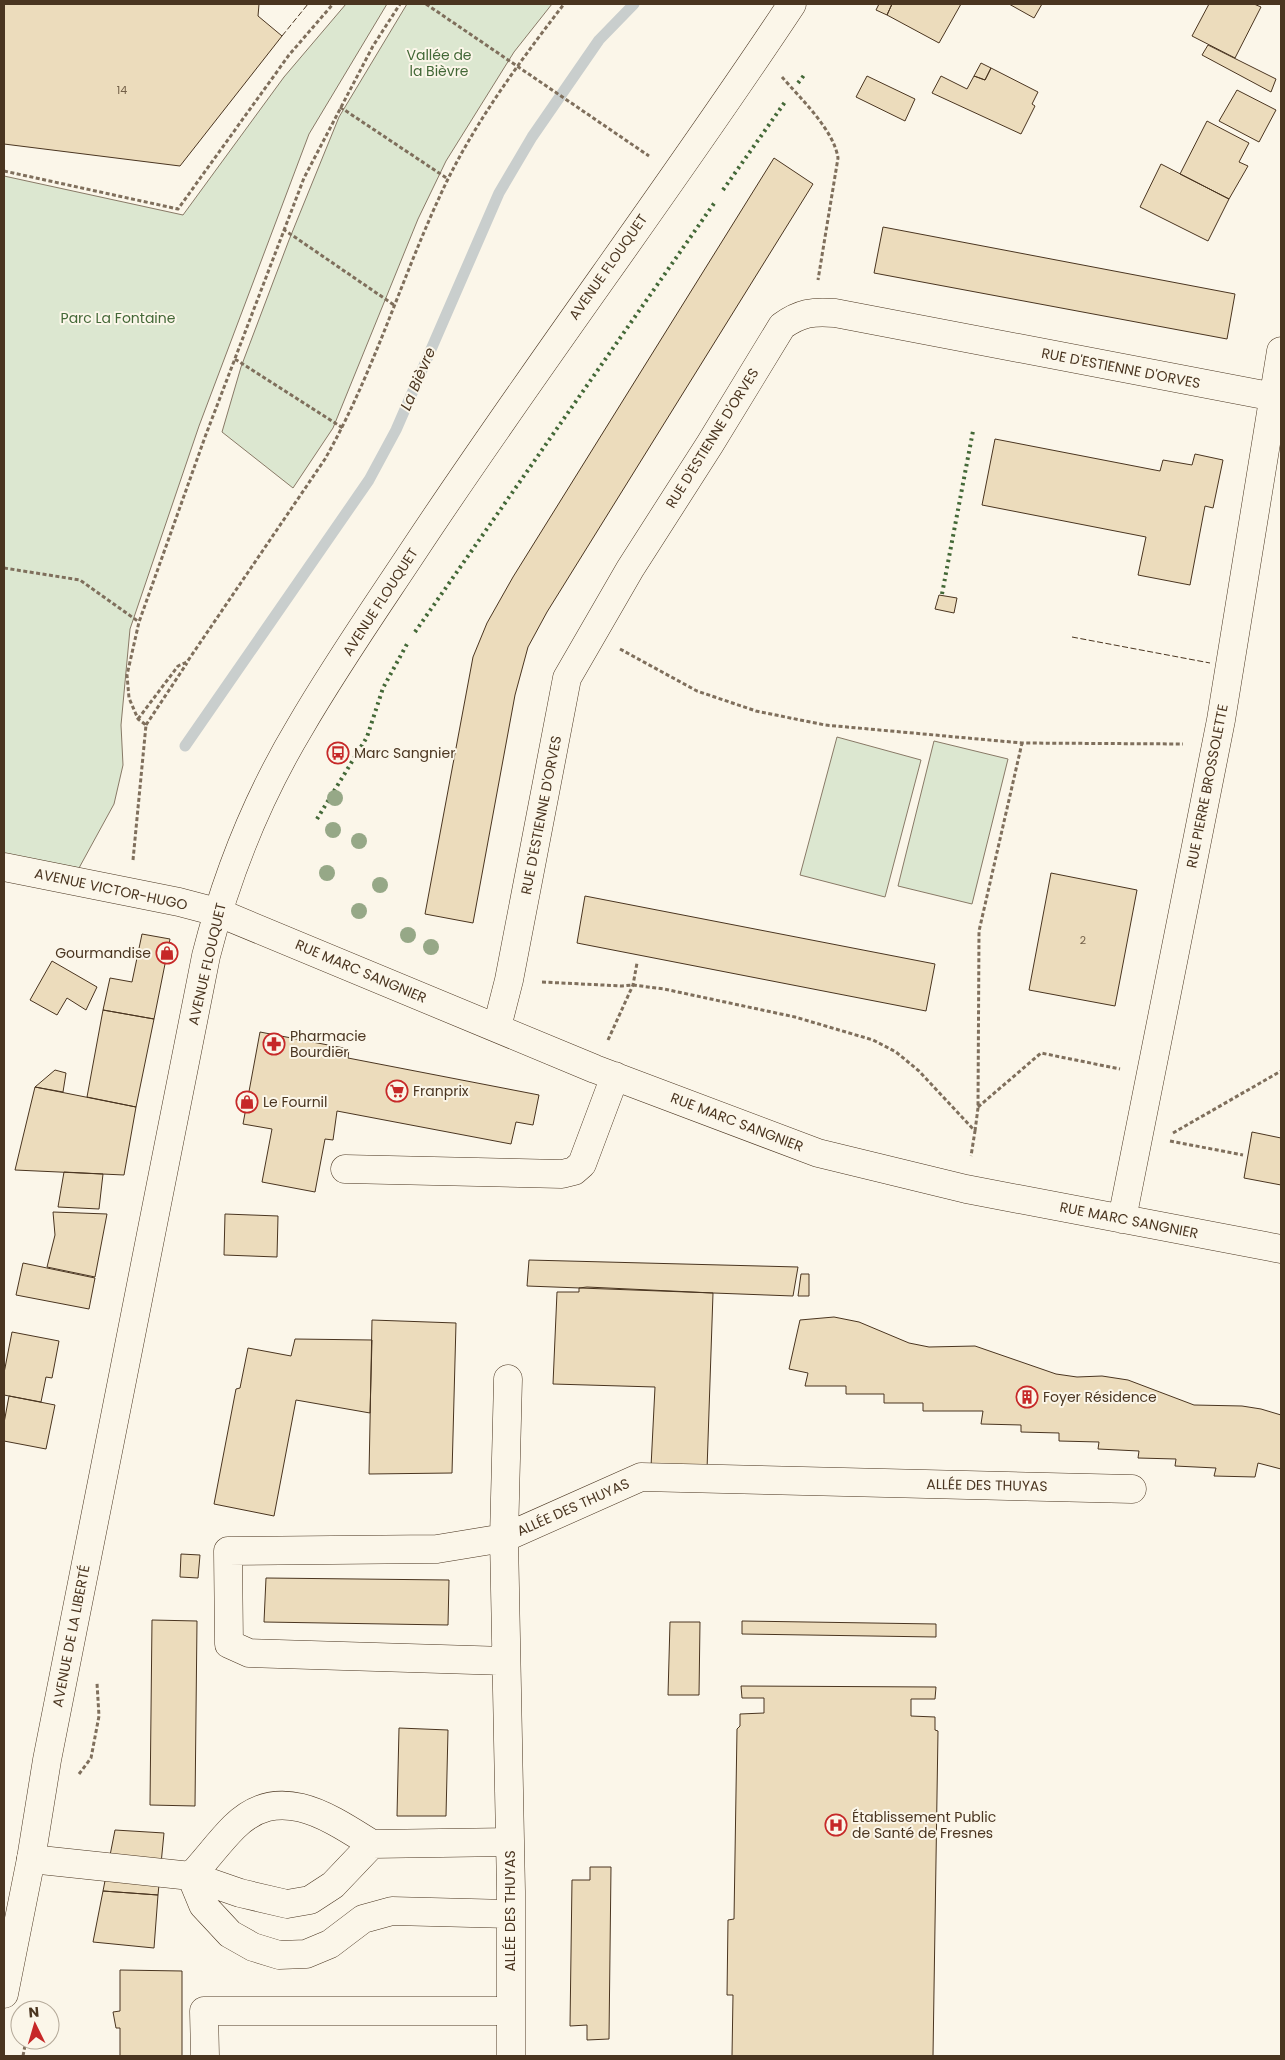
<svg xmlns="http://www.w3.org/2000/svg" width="1285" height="2060" font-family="Poppins,sans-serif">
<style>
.green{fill:#dce7d0;stroke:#887966}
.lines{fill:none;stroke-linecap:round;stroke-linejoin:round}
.stream{stroke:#c9cecd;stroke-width:11}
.building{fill:#ecdcbc;stroke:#4a3520}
.minor-casing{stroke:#4a3520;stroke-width:29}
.major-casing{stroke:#4a3520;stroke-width:29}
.path{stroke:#7f6f5c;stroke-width:3;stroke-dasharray:4 2.5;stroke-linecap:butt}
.minor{stroke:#fbf6e9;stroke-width:28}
.major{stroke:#fbf6e9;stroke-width:28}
.hedge{stroke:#436837;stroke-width:4;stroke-dasharray:2.5 4;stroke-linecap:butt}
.fence{stroke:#4a3520;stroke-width:1;stroke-dasharray:6 2.5;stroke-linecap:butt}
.tree{fill:#96a887}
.labels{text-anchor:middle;stroke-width:4;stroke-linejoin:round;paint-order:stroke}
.number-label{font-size:11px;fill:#725f47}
.park-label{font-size:14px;fill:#436837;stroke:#fbf6e9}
.street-label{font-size:14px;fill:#4a3520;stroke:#fbf6e9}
.poi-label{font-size:14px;fill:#4a3520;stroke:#fbf6e9;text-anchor:start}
.water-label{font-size:15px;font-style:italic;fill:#4a3520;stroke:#fbf6e9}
</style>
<rect width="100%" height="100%" fill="#fbf6e9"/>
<path class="green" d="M346,4H387L309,134L199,426L130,629L121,725L123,765L114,804L79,868L4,854V176L183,215L284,77Z
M407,4H552L514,52L446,161L418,219L333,428L293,488L222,432L241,367L289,240L339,117Z
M837,737L921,760L885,897L800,875Z
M934,741L1008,759L972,904L898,886Z"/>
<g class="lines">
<path class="stream" d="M185,746L369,480L396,430L499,193L532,137L599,40L634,4"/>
</g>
<path class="building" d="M4,4H259L258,16L282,36L180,166L4,144Z
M879,4H892L887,15L876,10Z
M892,4H961L939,43L887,15Z
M1009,4H1042L1034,18Z
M1209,4H1254L1261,7L1235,58L1192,36Z
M1208,45L1276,79L1271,92L1202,55Z
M981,63L991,68L985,80L974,76Z
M991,68L1038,92L1032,104L1035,106L1021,134L932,93L941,76L967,89L974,76L985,80Z
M867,76L915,99L905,121L856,97Z
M1237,90L1276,110L1259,142L1219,121Z
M1207,121L1249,143L1239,162L1248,166L1229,199L1180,174Z
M774,158L813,184L547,612L528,647L515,695L473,923L425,914L473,657L487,623L513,577Z
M1161,164L1229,199L1208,241L1140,207Z
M883,227L1235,294L1227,339L874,273Z
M995,439L1160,471L1163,460L1192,465L1195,454L1223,460L1213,508L1205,506L1190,585L1138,575L1146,537L982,505Z
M939,595L957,598L954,613L935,609Z
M1051,873L1137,890L1115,1006L1029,990Z
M585,896L935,964L926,1011L577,943Z
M142,934L170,939L154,1019L103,1010L110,978L132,982Z
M52,961L97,987L86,1010L67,998L57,1015L30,1000Z
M103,1010L154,1019L136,1107L87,1097Z
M260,1032L349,1049L348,1058L539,1095L533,1125L516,1122L511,1144L337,1111L333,1140L325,1139L315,1192L262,1182L272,1129L243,1124Z
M55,1070L66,1073L63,1092L35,1087Z
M35,1087L136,1107L124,1175L15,1170Z
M1252,1132L1281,1138V1185L1244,1178Z
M64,1172L103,1174L99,1209L58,1207Z
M53,1212L107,1214L95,1277L47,1267L55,1235Z
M225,1214L278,1216L277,1257L224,1255Z
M529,1260L798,1267L793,1296L527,1286Z
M23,1263L95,1278L89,1309L16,1295Z
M801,1274H809V1296H798Z
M587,1287L713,1293L707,1470L651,1467L655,1387L553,1384L557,1292H579V1288Z
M834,1317L859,1322L909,1343L929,1347L975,1346L1056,1374L1077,1377L1102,1376L1128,1380L1194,1405L1242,1406L1261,1409L1281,1415V1469L1258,1463L1255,1477L1214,1476L1216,1468L1175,1466L1176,1459L1138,1458L1139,1451L1098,1449L1099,1442L1059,1441V1433L1021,1432V1425L981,1424L983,1411H923V1403H884V1394H846V1386H805L808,1373L789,1369L800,1320Z
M372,1320L456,1323L452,1473L369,1474Z
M12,1332L59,1341L52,1378L46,1377L41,1402L4,1395V1373Z
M295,1339L372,1340L370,1413L296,1400L274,1516L214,1504L236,1389L240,1388L248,1348L291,1356Z
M9,1396L55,1405L46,1449L4,1441V1423Z
M181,1554L200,1555L198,1578L180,1577Z
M266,1578L449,1580L448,1625L264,1622Z
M152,1620L197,1621L195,1806L150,1805Z
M742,1621L936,1624V1637L742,1634Z
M670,1622H700L699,1695H668Z
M741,1686L936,1687L935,1699H911V1716L935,1717V1730L938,1731L933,2056H732L733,1995H727L728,1920L734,1919L737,1729L740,1726V1714L764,1713V1698H742Z
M399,1728L448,1730L446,1816H397Z
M115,1830L164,1833L158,1895L103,1891Z
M590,1867H611L609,2039L587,2040V2025L570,2026L572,1880H590Z
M103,1891L158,1895L154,1948L93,1942Z
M120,1970L182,1971V2056H120V2028H116L113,2012L120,2011Z"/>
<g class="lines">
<g class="minor-casing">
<path id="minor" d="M4,867L179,902L217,912L595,1069L818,1153L966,1189L1281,1249
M497,1027L509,980L567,678L630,569L710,444L782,326C800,313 813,311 835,313L1275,397
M345,1169L562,1174L574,1171L582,1164L615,1076
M1122,1219L1221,720L1281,351
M506,1661L249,1653L229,1644L228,1551L437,1549L504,1538L508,1379
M372,1844L510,1842
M31,1859L191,1876L240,1893L287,1904L310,1900L333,1885L372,1844C329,1817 279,1782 234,1827C219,1842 206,1860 191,1876
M191,1876L203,1905L230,1934L253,1947L279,1955L306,1954L330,1944L363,1919L392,1911L511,1914
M205,2056L204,2011H511
M511,2056V1891L504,1538L641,1477L1132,1489"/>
</g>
<g class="major-casing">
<path id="major" d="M4,1994L31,1859L47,1760L206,956C226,877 258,797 300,727C336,665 377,606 416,547C538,363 671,187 792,4"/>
</g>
<path class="path" d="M426,4L649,156
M782,77C800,98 834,130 838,158L818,280
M340,107L448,179
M4,171L178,209L289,55L333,4
M283,229L394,305
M235,359L343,428
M4,568L80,580L139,622
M620,649L697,691L756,711L825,725L1022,743L1183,744
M138,719L178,666L187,662L325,459C375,371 403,272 447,181C478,118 521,60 564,4
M146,725L187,663
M133,860L146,725L138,719L129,698L127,675L139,622L205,437L304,178L373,46L400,4
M542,982L622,986L633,985L664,989L795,1017L873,1040L896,1052L919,1071L975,1131L971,1156
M608,1040L633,985L637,963
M978,1107L1041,1053L1120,1069
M975,1131L978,1108L979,931L1022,743
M1173,1133L1281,1071
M1170,1141L1243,1155
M79,1774L91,1758L99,1716L97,1683
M23,2056L26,2040"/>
<use href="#minor" class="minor"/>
<use href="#major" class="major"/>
<path class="hedge" d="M798,83L805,74
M723,190L785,102
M942,594L973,431
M415,632L715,202
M317,819L367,737L383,688L407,644"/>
<path class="fence" d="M282,36L308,4
M1072,637L1210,663"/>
</g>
<g class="tree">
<circle cx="335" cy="798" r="8"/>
<circle cx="333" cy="830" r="8"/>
<circle cx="359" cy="841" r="8"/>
<circle cx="327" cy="873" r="8"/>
<circle cx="380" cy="885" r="8"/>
<circle cx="359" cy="911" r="8"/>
<circle cx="408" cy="935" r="8"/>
<circle cx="431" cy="947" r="8"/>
</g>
<defs>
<g id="bus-ring" transform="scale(1.125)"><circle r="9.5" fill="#fbf6e9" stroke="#c62828" stroke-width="1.5"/><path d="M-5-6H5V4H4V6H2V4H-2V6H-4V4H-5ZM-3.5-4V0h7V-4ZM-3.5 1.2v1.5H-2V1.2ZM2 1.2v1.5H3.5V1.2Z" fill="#c62828"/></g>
<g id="shop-ring" transform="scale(1.125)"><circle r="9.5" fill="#fbf6e9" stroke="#c62828" stroke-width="1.5"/><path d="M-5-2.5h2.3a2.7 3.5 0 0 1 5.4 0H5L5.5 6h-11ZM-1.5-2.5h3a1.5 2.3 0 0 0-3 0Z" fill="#c62828"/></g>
<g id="pharmacy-ring" transform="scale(1.125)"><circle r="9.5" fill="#fbf6e9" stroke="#c62828" stroke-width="1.5"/><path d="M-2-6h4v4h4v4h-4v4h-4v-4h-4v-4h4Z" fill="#c62828"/></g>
<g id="supermarket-ring" transform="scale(1.125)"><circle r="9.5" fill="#fbf6e9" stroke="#c62828" stroke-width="1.5"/><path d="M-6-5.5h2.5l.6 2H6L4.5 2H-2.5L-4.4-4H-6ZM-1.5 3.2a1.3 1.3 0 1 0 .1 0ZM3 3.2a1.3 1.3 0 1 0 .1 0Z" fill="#c62828"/></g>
<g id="building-ring" transform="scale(1.125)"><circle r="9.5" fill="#fbf6e9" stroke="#c62828" stroke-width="1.5"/><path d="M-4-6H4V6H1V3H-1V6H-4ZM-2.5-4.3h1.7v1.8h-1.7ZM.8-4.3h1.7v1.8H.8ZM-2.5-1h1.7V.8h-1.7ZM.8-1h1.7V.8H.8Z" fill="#c62828"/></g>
<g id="hospital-ring" transform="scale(1.125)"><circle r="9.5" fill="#fbf6e9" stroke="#c62828" stroke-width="1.5"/><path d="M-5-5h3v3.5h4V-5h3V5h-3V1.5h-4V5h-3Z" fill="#c62828"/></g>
</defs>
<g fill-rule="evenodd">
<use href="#bus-ring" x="338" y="753"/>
<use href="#shop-ring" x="167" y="953"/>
<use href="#pharmacy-ring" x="274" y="1044"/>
<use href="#supermarket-ring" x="397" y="1091"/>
<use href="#shop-ring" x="247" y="1102"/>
<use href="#building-ring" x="1027" y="1397"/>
<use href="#hospital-ring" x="836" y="1825"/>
</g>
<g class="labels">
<g class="number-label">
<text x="122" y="94">14</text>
<text x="1083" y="944">2</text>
</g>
<g class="park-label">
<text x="439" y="60">Vallée de<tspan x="439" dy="16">la Bièvre</tspan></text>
<text x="118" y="323">Parc La Fontaine</text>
</g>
<g class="street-label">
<text transform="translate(608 267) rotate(-55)" y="5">AVENUE FLOUQUET</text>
<text transform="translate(1121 368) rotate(11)" y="5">RUE D'ESTIENNE D'ORVES</text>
<text transform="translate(712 438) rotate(-58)" y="5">RUE D'ESTIENNE D'ORVES</text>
<text transform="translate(380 602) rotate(-57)" y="5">AVENUE FLOUQUET</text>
<text transform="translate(1207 786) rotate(-79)" y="5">RUE PIERRE BROSSOLETTE</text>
<text transform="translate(541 815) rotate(-79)" y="5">RUE D'ESTIENNE D'ORVES</text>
<text transform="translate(111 889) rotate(12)" y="5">AVENUE VICTOR-HUGO</text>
<text transform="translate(207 964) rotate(-77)" y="5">AVENUE FLOUQUET</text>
<text transform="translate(361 971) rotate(23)" y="5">RUE MARC SANGNIER</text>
<text transform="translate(737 1122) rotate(21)" y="5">RUE MARC SANGNIER</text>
<text transform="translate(1129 1220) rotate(11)" y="5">RUE MARC SANGNIER</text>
<text transform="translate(987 1485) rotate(1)" y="5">ALLÉE DES THUYAS</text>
<text transform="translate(573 1507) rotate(-24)" y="5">ALLÉE DES THUYAS</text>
<text transform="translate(71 1636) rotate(-79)" y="5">AVENUE DE LA LIBERTÉ</text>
<text transform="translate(510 1911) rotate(-90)" y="5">ALLÉE DES THUYAS</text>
</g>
<g class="poi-label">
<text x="354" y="758">Marc Sangnier</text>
<text x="151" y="958" text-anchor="end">Gourmandise</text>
<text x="290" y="1041">Pharmacie<tspan x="290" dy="16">Bourdier</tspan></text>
<text x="413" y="1096">Franprix</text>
<text x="263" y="1107">Le Fournil</text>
<text x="1043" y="1402">Foyer Résidence</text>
<text x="852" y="1822">Établissement Public<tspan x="852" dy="16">de Santé de Fresnes</tspan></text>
</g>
<g class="water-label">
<text transform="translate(418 379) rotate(-67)" y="5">La Bièvre</text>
</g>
</g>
<rect width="1285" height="2060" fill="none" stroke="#4a3520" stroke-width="10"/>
<g transform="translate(35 2025) rotate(355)"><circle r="24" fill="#fbf6e9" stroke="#b4a999"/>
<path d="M0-4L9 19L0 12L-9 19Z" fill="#c62828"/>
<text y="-8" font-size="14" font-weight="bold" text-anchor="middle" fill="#4a3520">N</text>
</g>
</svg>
